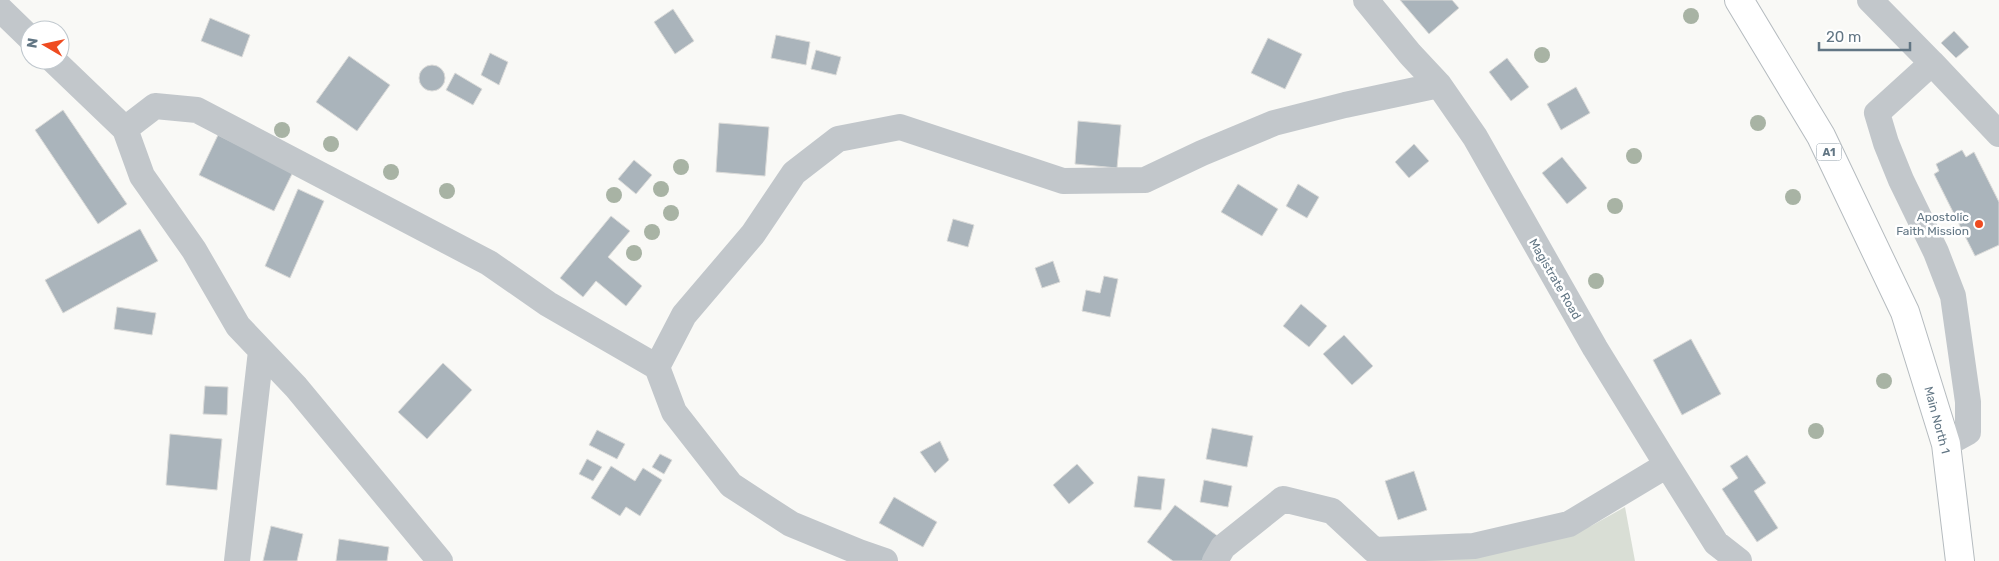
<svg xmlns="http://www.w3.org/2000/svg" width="1999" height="561" font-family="Rubik,sans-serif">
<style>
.green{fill:#d9ded5}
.building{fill:#aab4bb;stroke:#dbdbd9}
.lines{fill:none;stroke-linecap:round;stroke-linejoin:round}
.primary-casing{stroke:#b5bbbf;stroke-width:30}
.street{stroke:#c2c7cb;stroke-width:26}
.primary{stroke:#fff;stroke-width:28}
.tree{fill:#a8b3a4}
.poi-dot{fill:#ef4b20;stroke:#fff;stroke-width:2}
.labels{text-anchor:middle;stroke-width:5;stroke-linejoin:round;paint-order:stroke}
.shield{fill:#fff;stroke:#919fa9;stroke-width:1}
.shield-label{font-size:11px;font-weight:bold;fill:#627684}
.poi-label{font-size:12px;fill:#627684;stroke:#fff;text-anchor:end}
.street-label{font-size:12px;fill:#627684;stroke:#fff}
</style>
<rect width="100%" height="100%" fill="#f9f9f6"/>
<path class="green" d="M1625,507L1635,561H1379L1474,550L1591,526Z"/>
<path class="building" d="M1400,0H1452L1459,8L1429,34Z
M673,9L694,41L675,54L654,22Z
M210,18L250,35L242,57L201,41Z
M1954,31L1969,47L1956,58L1941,43Z
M776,35L810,42L806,65L771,58Z
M1268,38L1302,54L1285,89L1251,73Z
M816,50L841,57L836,75L811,69Z
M490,53L508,62L499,85L481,75Z
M349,56L390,85L357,131L316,102Z
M1507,58L1529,87L1511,101L1489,72Z
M419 78a13 13 0 1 1 26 0a13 13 0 1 1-26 0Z
M455,73L482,89L473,105L446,90Z
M1576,87L1590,113L1561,130L1547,104Z
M63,110L127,204L98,224L35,130Z
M1078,121L1121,125L1117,168L1075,164Z
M719,123L769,127L765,176L716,172Z
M218,135L293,172L274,211L199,175Z
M1414,144L1429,161L1409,178L1395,162Z
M1962,150L1966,157L1974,152L1999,202V245L1975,256L1934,174L1939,171L1936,164Z
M1562,157L1587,188L1567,204L1542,173Z
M634,160L652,175L636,194L618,179Z
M1238,184L1278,209L1262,236L1221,212Z
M1298,184L1319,197L1307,218L1286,206Z
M298,189L324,201L290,278L265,266Z
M611,216L630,231L608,257L642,286L626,306L596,281L583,297L560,278Z
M953,219L974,225L968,247L947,241Z
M140,229L158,261L63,313L45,280Z
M1053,261L1060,282L1042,288L1035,268Z
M1104,276L1118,279L1110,317L1082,311L1086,290L1100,293Z
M1301,304L1327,326L1309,347L1283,326Z
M117,307L156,313L152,335L114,329Z
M1344,335L1373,366L1352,385L1323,354Z
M1691,339L1721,394L1682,415L1653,360Z
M443,363L472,390L427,439L398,412Z
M205,386L228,387L227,415L203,414Z
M1212,428L1253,436L1247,467L1206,459Z
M597,430L625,444L617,459L589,445Z
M170,434L222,439L217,490L166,485Z
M940,441L949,460L935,473L920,452Z
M660,454L672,460L664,474L652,467Z
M1747,455L1766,483L1754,491L1778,528L1757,542L1722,489L1738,478L1730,466Z
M587,459L602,467L593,481L579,474Z
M1077,464L1094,483L1069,504L1053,485Z
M611,466L635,481L643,468L662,480L640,516L626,507L620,516L591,498Z
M1414,471L1427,510L1398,520L1385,481Z
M1138,476L1165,479L1161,510L1134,507Z
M1204,480L1232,486L1228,507L1200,502Z
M894,497L937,522L923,547L879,523Z
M1175,505L1219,537L1202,561H1173L1147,542Z
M271,526L303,534L297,561H263Z
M339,539L389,547L387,561H336Z"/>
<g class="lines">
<g class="primary-casing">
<path id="primary" d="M1739,0L1821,136L1905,312L1946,444L1960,561"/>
</g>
<path class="street" d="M1366,0L1410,54L1439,85L1475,137L1595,348L1667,465L1716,543L1739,561
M1870,0L1932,63L1877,113L1886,143L1901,180L1936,252L1953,296L1968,402V432L1946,444
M0,9L30,38
M53,60L125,129L142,176L194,250L238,326L296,387L440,561
M1932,63L1999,134
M125,129L155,106L197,110L489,263L548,304L657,367L674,412L731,485L791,524L859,552L885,561
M657,367L684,315L753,234L794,173L838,139L900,127L1063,181L1145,180L1202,153L1274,123L1345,105L1439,85
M237,561L261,351
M1215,561L1223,547L1283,499L1332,511L1374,550L1474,546L1569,524L1667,465"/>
<use href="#primary" class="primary"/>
</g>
<g class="tree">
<circle cx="1691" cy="16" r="8"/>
<circle cx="1542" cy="55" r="8"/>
<circle cx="1758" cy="123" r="8"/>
<circle cx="282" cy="130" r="8"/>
<circle cx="331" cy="144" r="8"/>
<circle cx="1634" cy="156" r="8"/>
<circle cx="681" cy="167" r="8"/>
<circle cx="391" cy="172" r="8"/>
<circle cx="661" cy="189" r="8"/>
<circle cx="447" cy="191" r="8"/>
<circle cx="614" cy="195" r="8"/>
<circle cx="1793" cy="197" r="8"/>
<circle cx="1615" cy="206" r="8"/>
<circle cx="671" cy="213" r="8"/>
<circle cx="652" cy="232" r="8"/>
<circle cx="634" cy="253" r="8"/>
<circle cx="1596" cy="281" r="8"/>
<circle cx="1884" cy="381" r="8"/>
<circle cx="1816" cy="431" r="8"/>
</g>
<circle class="poi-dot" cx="1979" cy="224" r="5"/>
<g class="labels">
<rect class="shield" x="1816.5" y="143.5" width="25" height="17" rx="4"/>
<g class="shield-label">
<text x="1829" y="156">A1</text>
</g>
<g class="poi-label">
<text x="1969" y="221">Apostolic<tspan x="1969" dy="14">Faith Mission</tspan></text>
</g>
<g class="street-label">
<text transform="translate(1555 279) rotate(60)" y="4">Magistrate Road</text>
<text transform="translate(1937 420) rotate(75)" y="4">Main North 1</text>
</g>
</g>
<g transform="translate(45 45) rotate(279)"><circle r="24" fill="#ffffff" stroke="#c0c8ce"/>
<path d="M0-4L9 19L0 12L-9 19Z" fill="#ef4b20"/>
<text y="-8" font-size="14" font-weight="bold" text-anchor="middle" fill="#627684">N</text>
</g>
<path d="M1819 42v8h91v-8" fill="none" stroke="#627684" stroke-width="2.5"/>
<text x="1826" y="42" font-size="15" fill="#627684" stroke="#ffffff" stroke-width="4" paint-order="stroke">20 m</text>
</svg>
